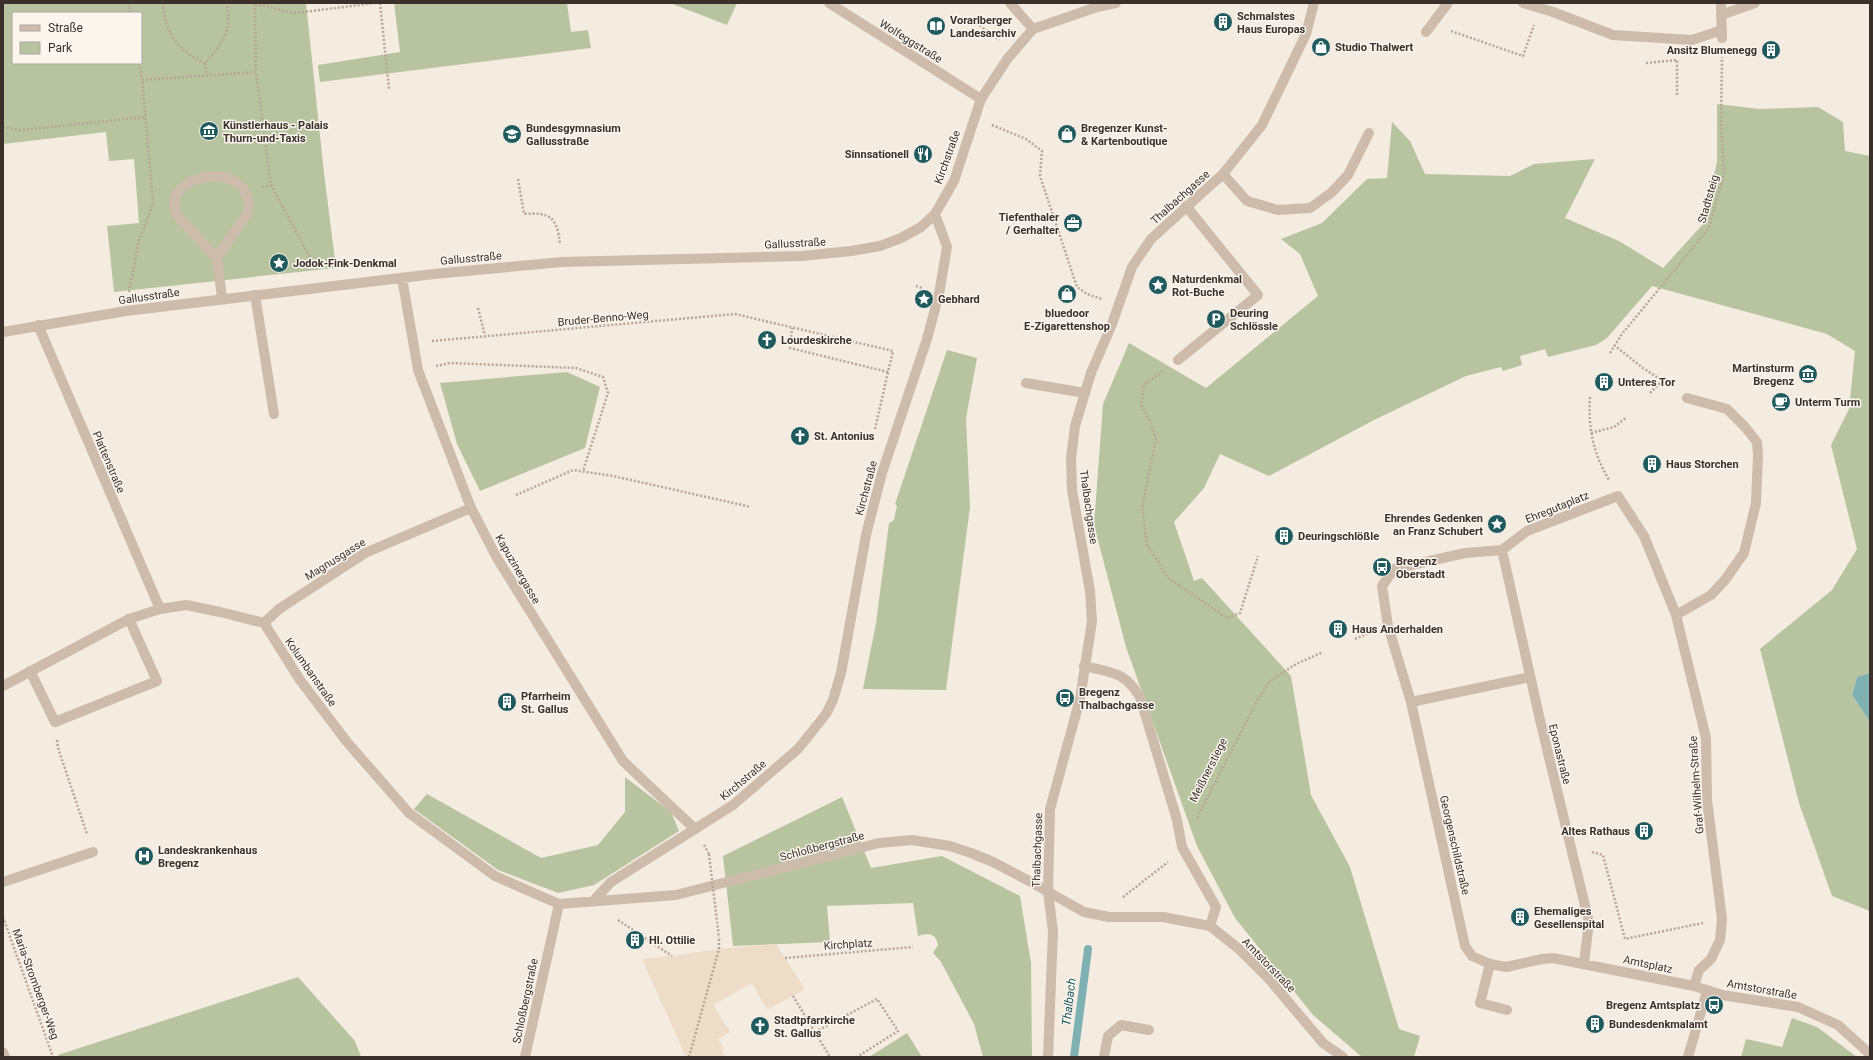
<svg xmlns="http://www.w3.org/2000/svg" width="1873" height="1060" font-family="Roboto,sans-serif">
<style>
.green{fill:#b8c4a0;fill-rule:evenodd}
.plaza{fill:#ecdcc8}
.water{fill:#7fb0b2}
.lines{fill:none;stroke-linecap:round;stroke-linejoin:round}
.stream{stroke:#7fb0b2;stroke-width:8}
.path{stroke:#b9a596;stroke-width:2.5;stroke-dasharray:2 2;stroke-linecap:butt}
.lane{stroke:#cdbbac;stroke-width:10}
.street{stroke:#cdbbac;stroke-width:10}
.path-bridge{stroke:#b9a596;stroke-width:2.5;stroke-dasharray:2 2;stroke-linecap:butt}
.labels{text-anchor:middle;stroke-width:3;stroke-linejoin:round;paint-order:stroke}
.poi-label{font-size:11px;font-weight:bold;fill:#3b302b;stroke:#fbf5ee;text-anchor:start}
.street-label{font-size:11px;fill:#3b302b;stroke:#fbf5ee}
.water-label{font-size:12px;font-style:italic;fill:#1f5a5e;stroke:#fbf5ee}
</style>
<rect width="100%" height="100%" fill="#f4ebe1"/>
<path class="green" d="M3,3H306L324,173L336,268L114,292L107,226L139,223L134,159L109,161L106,132L3,144ZM13,13H141V63H13Z
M394,3H567L571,32L588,30L591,48L320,82L318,65L400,52Z
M670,3H737L727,25Z
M1717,104L1760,109L1818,107L1843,122L1845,151L1870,156V673L1857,677L1852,695L1870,722V911L1832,896L1799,803L1760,649L1832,590L1857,549L1831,445L1849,409L1855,351L1827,334L1652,286L1607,338L1596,345L1548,357L1545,349L1520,356L1522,365L1503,371L1501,367L1466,376L1374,420L1269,476L1220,454L1204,488L1174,522L1194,581L1202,578L1291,676L1311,795L1350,867L1399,1029L1420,1036L1414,1057H1362L1313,1015L1235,918L1197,846L1126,647L1094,525L1103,404L1129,343L1206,388L1318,296L1300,254L1281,239L1322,223L1367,179L1387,178L1392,122L1410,141L1425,174L1510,176L1534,164L1595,159L1565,218L1619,241L1663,268L1704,223L1717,161Z
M947,350L977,358L966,418L970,507L946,690L863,689L876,623L889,523L894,520L897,506L895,504Z
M567,372L600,387L585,448L480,491L457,444L440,383Z
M625,777L671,812L679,831L594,885L558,893L498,870L414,809L427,794L541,858L598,845L625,812Z
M842,797L871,868L942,856L1020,896L1031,963L1032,1057H983L974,1024L941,962L933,953L938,945C936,933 928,933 918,936L913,903L827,906L830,942L733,946L723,856Z
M298,977L355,1041L361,1057H59L58,1055Z
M1792,1018L1817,1027L1857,1057H1741L1746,1039L1782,1047Z
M907,1033L922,1057H869Z"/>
<path class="plaza" d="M776,944L805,989L767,1010L752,983L713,1005L730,1032L718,1039L724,1049L722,1050L725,1057H686L642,959L672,956L719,949Z"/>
<path class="water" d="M1870,673V722L1852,695L1857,677Z"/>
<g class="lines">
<path class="stream" d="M1074,1057L1088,949"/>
<path class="path" d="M129,3L131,13
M163,3C163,30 180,54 205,63C223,45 232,29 227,3
M380,3L389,89
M255,4L256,72
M255,5C269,4 281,13 296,13L376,3
M970,18L999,40
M1451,31L1523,56L1534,25
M139,63L142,80
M205,63L207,76
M1646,63L1677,60V95
M992,125L1026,139L1042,151L1040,176L1077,287L1087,294L1102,299
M3,127L20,130L31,129L146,117
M518,179L524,214C550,212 557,217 560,244
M262,187L271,185
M916,286L922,288
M129,292L138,244L153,203L142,80L256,72L271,185L316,269
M478,308L485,336
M432,341L735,314L893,351L888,372L790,348L792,328
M1614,345L1643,368L1672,387
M1610,353L1622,334L1709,228L1724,174L1721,120L1722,57
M436,366L450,363L576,368L603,377L608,393L583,471
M1163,371L1144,385L1141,404L1150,421L1156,439L1142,508L1147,545L1168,578L1227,618L1240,613L1258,556
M1650,393L1663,380
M1590,397C1588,428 1593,453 1609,480
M875,429L888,372
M1591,433L1614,427L1627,417
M516,495L573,470L613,476L751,507
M1355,639L1371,632
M57,740L58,748L87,834
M1197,818L1257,701L1269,682L1296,664L1323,652
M704,845L709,854
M1592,852L1603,855L1625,939L1703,923
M1123,897L1168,862
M3,917L53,1057
M618,920L672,956
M785,958L913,947
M793,996L830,1057
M815,1032L877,999L898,1031L857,1057
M689,1057L719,949V938"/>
<path class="lane" d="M1010,3L1033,29
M1523,3L1553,12L1613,35L1692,40L1722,30
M1426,32L1448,3
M1223,174L1247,201L1278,210L1310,208L1331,193L1348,175L1369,133
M217,258C224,247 232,236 239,225C242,221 246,217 248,212C250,208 249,202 247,197C238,165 179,173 174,202C174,207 176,212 178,217L217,258L222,298
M255,295L274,414
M1178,360L1258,295L1186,206
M1026,383L1085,393
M1084,666C1112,673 1124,671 1140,697L1177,820L1182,847L1216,907L1210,926
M30,671L55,722L157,681L129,619
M1411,702L1530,677
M3,882L93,852
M1490,964L1480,1003L1507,1010
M3,1052L5,1057
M1104,1057L1108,1036L1121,1025L1149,1030
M1688,1057L1707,991"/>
<path class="street" d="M829,3L981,99
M1721,3L1722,38
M1721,15L1755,3
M402,278L418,370L471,508L497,558L623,761L695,829
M38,325L160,609
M3,332L126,311L434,274L562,262L802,256L851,251L880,246L901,238L921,227L935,214L954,181L981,99L1008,58L1033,29L1097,7L1116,3
M1502,550L1540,720L1589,922L1584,963
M1676,615L1711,595L1725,580L1744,553L1756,503L1758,455L1757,442L1745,427L1727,409L1687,398
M264,623L279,609L365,553L471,508
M3,686L129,619L160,609L186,605L220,612L264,623L300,680L347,742L409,813L495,876L559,904
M595,899L611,882L733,805L798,749L826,714L833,700L841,673L866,535L882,473L927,339L939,294L947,247L935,214
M559,904L676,895L879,843L912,840L950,846L971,853L993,862L1029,881L1084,912L1109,917H1163L1210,926L1239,949L1269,979L1323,1043L1343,1057
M1694,986L1699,970L1711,959L1720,940L1722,919L1707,800L1706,738L1676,615L1644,536L1618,496L1527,531L1502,550L1465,553L1394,569L1382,586L1388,626L1411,702L1465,946L1472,956L1490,964L1506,967L1542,959L1553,958L1694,986L1722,995L1798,1007L1838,1025L1870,1054
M525,1057L559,904
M1048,1057L1053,931L1048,892L1050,809L1080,699L1092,621L1090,591L1072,490L1071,459L1075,426L1091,373L1112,324L1132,267L1151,239L1223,174L1262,125L1306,34L1314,3"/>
<path class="path-bridge" d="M709,854L719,938"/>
</g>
<defs>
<g id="building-disc" transform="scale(1)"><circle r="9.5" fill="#1f5a5e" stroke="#fbf5ee"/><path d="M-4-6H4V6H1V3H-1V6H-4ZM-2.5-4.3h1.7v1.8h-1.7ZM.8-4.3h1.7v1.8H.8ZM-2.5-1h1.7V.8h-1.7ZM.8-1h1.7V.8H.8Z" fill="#fff"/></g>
<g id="library-disc" transform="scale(1)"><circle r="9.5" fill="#1f5a5e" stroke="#fbf5ee"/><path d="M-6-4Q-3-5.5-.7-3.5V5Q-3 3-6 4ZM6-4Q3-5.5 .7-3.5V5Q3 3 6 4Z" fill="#fff"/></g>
<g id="shop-disc" transform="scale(1)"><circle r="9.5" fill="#1f5a5e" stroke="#fbf5ee"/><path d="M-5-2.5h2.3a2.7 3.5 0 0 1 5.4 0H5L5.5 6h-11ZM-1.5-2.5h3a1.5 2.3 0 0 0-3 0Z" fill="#fff"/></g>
<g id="museum-disc" transform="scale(1)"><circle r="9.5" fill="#1f5a5e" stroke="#fbf5ee"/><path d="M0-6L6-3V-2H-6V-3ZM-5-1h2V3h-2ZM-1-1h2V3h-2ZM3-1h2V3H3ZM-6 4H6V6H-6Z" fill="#fff"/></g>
<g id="school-disc" transform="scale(1)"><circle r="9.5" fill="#1f5a5e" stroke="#fbf5ee"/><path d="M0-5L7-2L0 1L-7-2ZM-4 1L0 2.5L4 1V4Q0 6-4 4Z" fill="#fff"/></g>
<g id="restaurant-disc" transform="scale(1)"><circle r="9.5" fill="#1f5a5e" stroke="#fbf5ee"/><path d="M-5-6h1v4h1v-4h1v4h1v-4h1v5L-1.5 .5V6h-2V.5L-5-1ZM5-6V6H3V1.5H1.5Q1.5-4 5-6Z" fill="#fff"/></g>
<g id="office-disc" transform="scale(1)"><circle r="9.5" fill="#1f5a5e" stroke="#fbf5ee"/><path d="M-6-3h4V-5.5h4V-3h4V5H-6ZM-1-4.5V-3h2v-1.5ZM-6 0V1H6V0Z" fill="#fff"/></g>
<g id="sight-disc" transform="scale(1)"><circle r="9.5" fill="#1f5a5e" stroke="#fbf5ee"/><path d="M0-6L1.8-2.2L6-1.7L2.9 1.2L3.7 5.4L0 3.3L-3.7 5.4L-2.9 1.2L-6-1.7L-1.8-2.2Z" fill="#fff"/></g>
<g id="parking-disc" transform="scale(1)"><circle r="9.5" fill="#1f5a5e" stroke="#fbf5ee"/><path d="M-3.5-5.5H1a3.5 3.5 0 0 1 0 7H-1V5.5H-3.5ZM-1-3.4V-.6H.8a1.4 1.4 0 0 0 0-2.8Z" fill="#fff"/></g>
<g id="church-disc" transform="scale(1)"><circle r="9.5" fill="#1f5a5e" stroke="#fbf5ee"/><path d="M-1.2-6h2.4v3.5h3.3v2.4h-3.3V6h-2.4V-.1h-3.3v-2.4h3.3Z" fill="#fff"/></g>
<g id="cafe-disc" transform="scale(1)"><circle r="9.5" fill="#1f5a5e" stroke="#fbf5ee"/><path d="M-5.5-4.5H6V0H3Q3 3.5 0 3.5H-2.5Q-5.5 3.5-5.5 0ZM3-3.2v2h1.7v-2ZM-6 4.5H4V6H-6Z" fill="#fff"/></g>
<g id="bus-disc" transform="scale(1)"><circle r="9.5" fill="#1f5a5e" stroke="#fbf5ee"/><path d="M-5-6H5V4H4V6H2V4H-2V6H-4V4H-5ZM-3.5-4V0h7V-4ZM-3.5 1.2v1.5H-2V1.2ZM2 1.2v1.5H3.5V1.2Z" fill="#fff"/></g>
<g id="hospital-disc" transform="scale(1)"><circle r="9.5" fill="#1f5a5e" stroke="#fbf5ee"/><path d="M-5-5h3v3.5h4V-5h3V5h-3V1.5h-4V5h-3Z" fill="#fff"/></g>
</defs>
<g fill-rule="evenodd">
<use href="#building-disc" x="1223" y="22"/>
<use href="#library-disc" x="936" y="26"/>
<use href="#shop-disc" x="1321" y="47"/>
<use href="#building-disc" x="1771" y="50"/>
<use href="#museum-disc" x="209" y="131"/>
<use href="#school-disc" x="512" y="134"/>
<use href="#shop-disc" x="1067" y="134"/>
<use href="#restaurant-disc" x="923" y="154"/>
<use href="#office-disc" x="1073" y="223"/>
<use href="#sight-disc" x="279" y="263"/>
<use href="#sight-disc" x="1158" y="285"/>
<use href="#shop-disc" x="1067" y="294"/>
<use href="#sight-disc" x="924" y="299"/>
<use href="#parking-disc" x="1216" y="319"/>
<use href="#church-disc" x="767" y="340"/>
<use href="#museum-disc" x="1808" y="374"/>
<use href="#building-disc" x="1604" y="382"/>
<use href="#cafe-disc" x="1781" y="402"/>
<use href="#church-disc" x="800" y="436"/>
<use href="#building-disc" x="1652" y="464"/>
<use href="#sight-disc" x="1497" y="524"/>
<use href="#building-disc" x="1284" y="536"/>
<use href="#bus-disc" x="1382" y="567"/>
<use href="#building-disc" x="1338" y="629"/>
<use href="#bus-disc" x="1065" y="698"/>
<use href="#building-disc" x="507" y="702"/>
<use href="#building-disc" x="1644" y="831"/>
<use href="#hospital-disc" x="144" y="856"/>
<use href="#building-disc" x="1520" y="917"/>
<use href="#building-disc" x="635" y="940"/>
<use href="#bus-disc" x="1714" y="1005"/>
<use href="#building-disc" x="1595" y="1024"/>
<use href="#church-disc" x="760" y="1026"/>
</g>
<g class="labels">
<g class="poi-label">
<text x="1237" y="20">Schmalstes<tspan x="1237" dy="13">Haus Europas</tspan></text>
<text x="950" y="24">Vorarlberger<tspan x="950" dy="13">Landesarchiv</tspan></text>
<text x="1335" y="51">Studio Thalwert</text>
<text x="1757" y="54" text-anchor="end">Ansitz Blumenegg</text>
<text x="223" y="129">Künstlerhaus - Palais<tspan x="223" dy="13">Thurn-und-Taxis</tspan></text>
<text x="526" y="132">Bundesgymnasium<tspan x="526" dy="13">Gallusstraße</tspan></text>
<text x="1081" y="132">Bregenzer Kunst-<tspan x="1081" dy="13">&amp; Kartenboutique</tspan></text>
<text x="909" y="158" text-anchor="end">Sinnsationell</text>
<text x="1059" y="221" text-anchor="end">Tiefenthaler<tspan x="1059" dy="13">/ Gerhalter</tspan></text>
<text x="293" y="267">Jodok-Fink-Denkmal</text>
<text x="1172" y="283">Naturdenkmal<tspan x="1172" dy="13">Rot-Buche</tspan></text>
<text x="938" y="303">Gebhard</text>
<text x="1067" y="317" text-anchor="middle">bluedoor<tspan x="1067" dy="13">E-Zigarettenshop</tspan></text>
<text x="1230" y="317">Deuring<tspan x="1230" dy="13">Schlössle</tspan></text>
<text x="781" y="344">Lourdeskirche</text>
<text x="1794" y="372" text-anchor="end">Martinsturm<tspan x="1794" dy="13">Bregenz</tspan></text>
<text x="1618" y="386">Unteres Tor</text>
<text x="1795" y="406">Unterm Turm</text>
<text x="814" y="440">St. Antonius</text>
<text x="1666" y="468">Haus Storchen</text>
<text x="1483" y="522" text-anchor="end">Ehrendes Gedenken<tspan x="1483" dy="13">an Franz Schubert</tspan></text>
<text x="1298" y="540">Deuringschlößle</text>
<text x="1396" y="565">Bregenz<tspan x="1396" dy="13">Oberstadt</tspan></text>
<text x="1352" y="633">Haus Anderhalden</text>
<text x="1079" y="696">Bregenz<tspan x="1079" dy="13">Thalbachgasse</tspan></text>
<text x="521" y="700">Pfarrheim<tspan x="521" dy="13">St. Gallus</tspan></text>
<text x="1630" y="835" text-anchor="end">Altes Rathaus</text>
<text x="158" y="854">Landeskrankenhaus<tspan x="158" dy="13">Bregenz</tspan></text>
<text x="1534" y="915">Ehemaliges<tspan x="1534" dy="13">Gesellenspital</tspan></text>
<text x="649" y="944">Hl. Ottilie</text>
<text x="1700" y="1009" text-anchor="end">Bregenz Amtsplatz</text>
<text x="774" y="1024">Stadtpfarrkirche<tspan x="774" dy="13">St. Gallus</tspan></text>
<text x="1609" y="1028">Bundesdenkmalamt</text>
</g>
<g class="street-label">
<text transform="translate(911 41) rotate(32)" y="4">Wolfeggstraße</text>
<text transform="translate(947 157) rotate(-70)" y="4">Kirchstraße</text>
<text transform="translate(1180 197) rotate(-42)" y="4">Thalbachgasse</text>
<text transform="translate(1708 199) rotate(-74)" y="4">Stadtsteig</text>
<text transform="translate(795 243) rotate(-3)" y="4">Gallusstraße</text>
<text transform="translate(471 258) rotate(-5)" y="4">Gallusstraße</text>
<text transform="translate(149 296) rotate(-8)" y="4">Gallusstraße</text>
<text transform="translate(603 318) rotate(-5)" y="4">Bruder-Benno-Weg</text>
<text transform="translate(109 462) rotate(67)" y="4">Plattenstraße</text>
<text transform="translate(866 488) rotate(-75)" y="4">Kirchstraße</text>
<text transform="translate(1089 507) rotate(82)" y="4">Thalbachgasse</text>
<text transform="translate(1557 507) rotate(-22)" y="4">Ehregutaplatz</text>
<text transform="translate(335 559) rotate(-32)" y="4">Magnusgasse</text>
<text transform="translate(518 569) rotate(60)" y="4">Kapuzinergasse</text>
<text transform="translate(311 672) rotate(55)" y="4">Kolumbanstraße</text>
<text transform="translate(1560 754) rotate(76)" y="4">Eponastraße</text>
<text transform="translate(1208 770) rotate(-63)" y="4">Meißnerstiege</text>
<text transform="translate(743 780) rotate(-40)" y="4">Kirchstraße</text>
<text transform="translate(1696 785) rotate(-94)" y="4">Graf-Wilhelm-Straße</text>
<text transform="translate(1455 845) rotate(77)" y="4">Georgenschildstraße</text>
<text transform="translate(822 846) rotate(-15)" y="4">Schloßbergstraße</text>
<text transform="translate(1037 850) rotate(-88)" y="4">Thalbachgasse</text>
<text transform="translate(848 944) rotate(-4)" y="4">Kirchplatz</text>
<text transform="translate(1648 964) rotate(12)" y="4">Amtsplatz</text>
<text transform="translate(1269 965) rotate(46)" y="4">Amtstorstraße</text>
<text transform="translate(36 984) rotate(70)" y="4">Maria-Stromberger-Weg</text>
<text transform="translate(1762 989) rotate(10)" y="4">Amtstorstraße</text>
<text transform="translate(525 1001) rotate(-78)" y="4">Schloßbergstraße</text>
</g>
<g class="water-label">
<text transform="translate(1069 1002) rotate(-83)" y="4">Thalbach</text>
</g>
</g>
<rect width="1873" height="1060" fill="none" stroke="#3b302b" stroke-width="8"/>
<rect x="12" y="12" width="130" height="52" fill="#fbf5ee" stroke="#aea6a0"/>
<rect x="20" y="25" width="20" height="6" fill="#cdbbac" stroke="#aea6a0"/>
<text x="48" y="32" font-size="12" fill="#3b302b">Straße</text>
<rect x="20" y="42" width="20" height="12" fill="#b8c4a0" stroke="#aea6a0"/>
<text x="48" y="52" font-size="12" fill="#3b302b">Park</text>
</svg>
